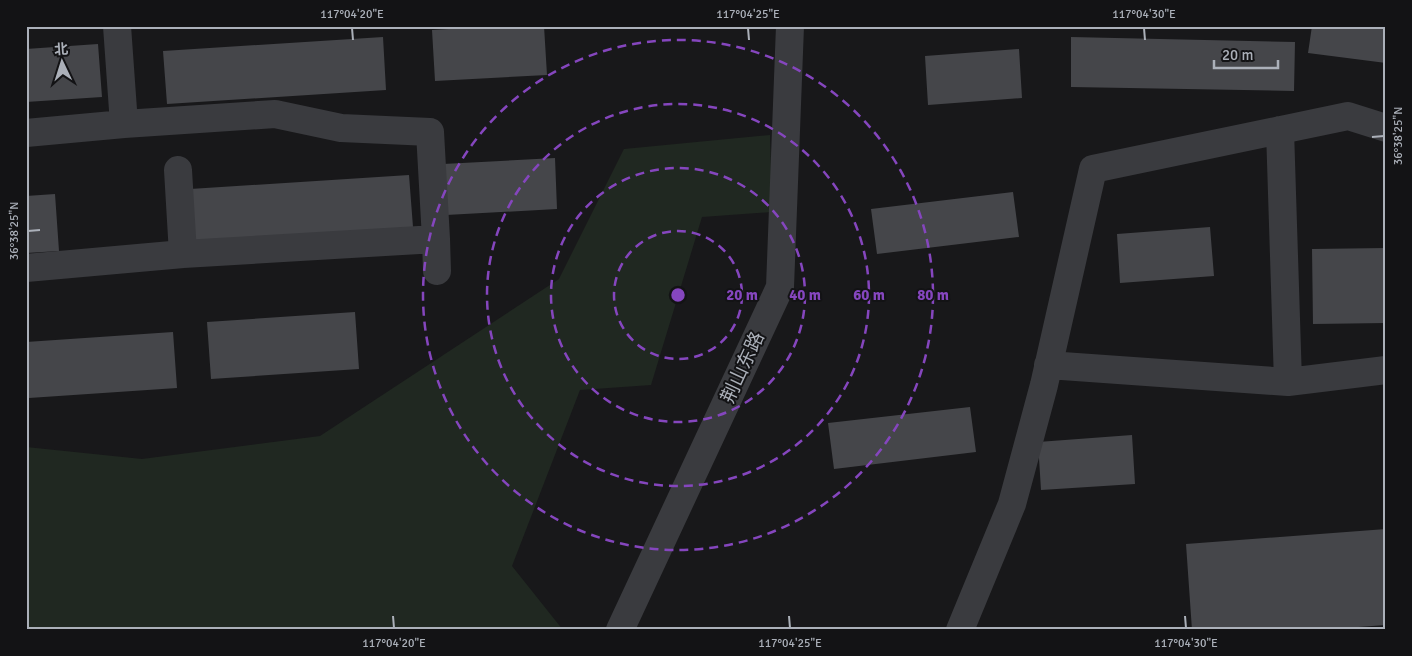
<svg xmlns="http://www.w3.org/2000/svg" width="1412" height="656" font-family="Signika,'Noto Sans SC',sans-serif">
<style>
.green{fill:#202821}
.building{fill:#45464a}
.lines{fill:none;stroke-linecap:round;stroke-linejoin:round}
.minor{stroke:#3a3b3f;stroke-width:28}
.ticks{fill:none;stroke:#abb0b9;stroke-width:2}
.ring{fill:none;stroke:#8546be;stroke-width:2.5;stroke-dasharray:9 6}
.labels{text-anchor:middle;stroke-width:4;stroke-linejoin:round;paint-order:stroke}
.street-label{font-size:19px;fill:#abb0b9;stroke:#131315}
.centre{fill:#8546be;stroke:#131315;stroke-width:2.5}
.ring-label{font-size:15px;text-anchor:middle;font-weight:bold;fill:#8546be;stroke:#131315;stroke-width:4;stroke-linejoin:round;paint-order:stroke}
.neatline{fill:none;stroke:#abb0b9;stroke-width:2}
.ticks-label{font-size:12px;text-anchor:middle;fill:#abb0b9}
</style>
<rect width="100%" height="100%" fill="#18181a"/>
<path class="green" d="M770,135L772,212L702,217L651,385L580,390L512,566L563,630H26V447L142,459L320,436L559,279L624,149Z"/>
<path class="building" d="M498,26H544L547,75L435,81L432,30Z
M1312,26H1386V63L1308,53Z
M383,37L386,90L167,104L163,51Z
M1071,37L1295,42L1294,91L1071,87Z
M98,44L102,97L26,102V49Z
M1019,49L1022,98L928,105L925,56Z
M555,158L557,209L446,215L443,164Z
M409,175L413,227L193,241L190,189Z
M1013,192L1019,237L877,254L871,209Z
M55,194L59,251L26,253V196Z
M1210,227L1214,276L1120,283L1117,234Z
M1386,248V323L1313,324L1312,249Z
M355,312L359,369L211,379L207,322Z
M173,332L177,388L29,398L26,342Z
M970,407L976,452L834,469L828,423Z
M1132,435L1135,484L1041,490L1038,442Z
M1386,529V625L1317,630H1192L1186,544Z"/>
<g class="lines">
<path class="minor" d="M124,124L275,114L341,128L430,132L436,239
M1280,130L1288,382L1386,370
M26,133L124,124L117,26
M178,170L183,254
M26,268L183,254L436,239L437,271
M1048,365L1288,382
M620,630L780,287L790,26
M960,630L1012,504L1044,385L1093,169L1348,116L1386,128"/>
</g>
<path class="ticks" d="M352,28L353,40M748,28L749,40M1144,28L1145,40M1372,137L1384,136M28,231L40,230M393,616L394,628M789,616L790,628M1185,616L1186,628"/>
<g class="ring">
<circle cx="678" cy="295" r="64"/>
<circle cx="678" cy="295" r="127"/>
<circle cx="678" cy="295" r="191"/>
<circle cx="678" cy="295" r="255"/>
</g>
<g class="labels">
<g class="street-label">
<text transform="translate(742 367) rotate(-65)" y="7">荆山东路</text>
</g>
</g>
<circle cx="678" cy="295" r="8" class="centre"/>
<g class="ring-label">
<text x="742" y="300">20 m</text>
<text x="805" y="300">40 m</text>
<text x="869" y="300">60 m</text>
<text x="933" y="300">80 m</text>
</g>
<rect width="1412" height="656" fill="none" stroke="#131315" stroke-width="55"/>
<g transform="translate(62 62) rotate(356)" stroke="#131315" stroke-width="4" paint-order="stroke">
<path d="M0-4L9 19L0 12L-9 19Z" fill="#abb0b9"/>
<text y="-8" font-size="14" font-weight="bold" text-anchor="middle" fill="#abb0b9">北</text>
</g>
<path d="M1214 60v8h64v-8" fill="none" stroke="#abb0b9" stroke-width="2.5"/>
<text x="1222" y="60" font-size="15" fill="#abb0b9" stroke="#131315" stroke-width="4" paint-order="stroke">20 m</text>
<rect x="28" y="28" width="1356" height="600" class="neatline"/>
<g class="ticks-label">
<text x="352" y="18">117°04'20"E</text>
<text x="748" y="18">117°04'25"E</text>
<text x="1144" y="18">117°04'30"E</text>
<text transform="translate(1398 136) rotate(-90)" y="4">36°38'25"N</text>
<text transform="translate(14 231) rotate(-90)" y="4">36°38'25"N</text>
<text x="394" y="647">117°04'20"E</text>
<text x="790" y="647">117°04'25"E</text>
<text x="1186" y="647">117°04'30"E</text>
</g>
</svg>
